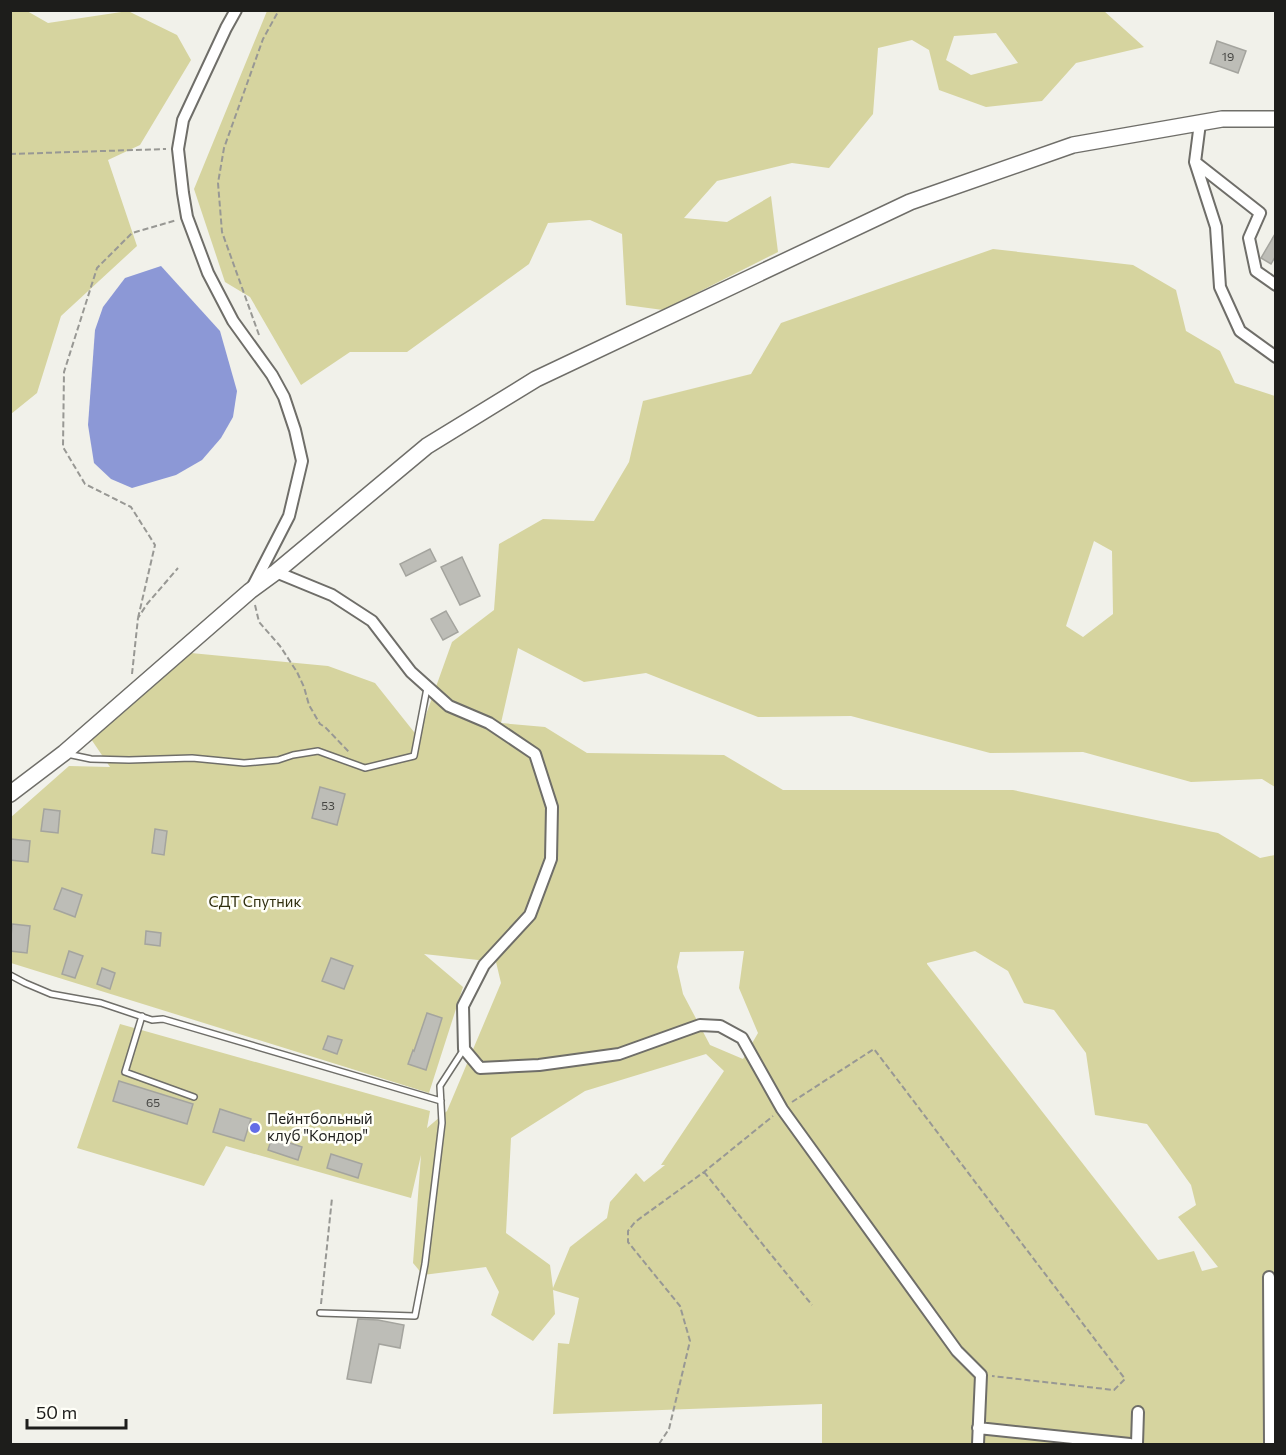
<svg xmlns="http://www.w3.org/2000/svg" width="1286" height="1455" font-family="Commissioner,sans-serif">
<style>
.green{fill:#d6d49f;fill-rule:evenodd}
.water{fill:#8c98d6}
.building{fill:#bdbdb7;stroke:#a4a49e;stroke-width:1.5}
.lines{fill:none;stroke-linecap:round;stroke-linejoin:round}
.lane-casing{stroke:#6f6e69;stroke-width:8}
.street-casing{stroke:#6f6e69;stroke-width:14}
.secondary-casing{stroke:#6f6e69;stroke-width:18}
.path{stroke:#989894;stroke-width:2;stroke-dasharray:6 3;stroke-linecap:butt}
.lane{stroke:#fff;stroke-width:5}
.street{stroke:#fff;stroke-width:10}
.secondary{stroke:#fff;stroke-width:15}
.poi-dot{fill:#636de6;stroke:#fffff8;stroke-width:2}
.labels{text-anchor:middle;stroke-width:5;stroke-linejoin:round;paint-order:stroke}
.number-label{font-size:12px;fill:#454542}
.park-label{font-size:15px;fill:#302f0f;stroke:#fffff8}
.poi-label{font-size:15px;fill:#1d1d1b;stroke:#fffff8;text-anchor:start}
</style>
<rect width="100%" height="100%" fill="#f1f1ea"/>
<path class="green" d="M11,10L27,11L48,23L128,11L177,35L191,60L140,145L108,160L137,246L61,316L37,393L11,414Z
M1104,11L1144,47L1076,63L1042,101L986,107L939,90L929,50L912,40L878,48L873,114L829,168L792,163L717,181L684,218L727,222L771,196L778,252L663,310L626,305L622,234L590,220L548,223L529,264L407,352H350L301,385L250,297L225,282L194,189L267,11ZM996,33L1018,63L971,75L946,60L954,36Z
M993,249L1133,265L1176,290L1186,331L1220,351L1235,383L1275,396V787L1262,779L1191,782L1083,752L990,753L851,716L758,717L646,673L584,682L518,648L501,723L545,727L587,753L724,755L783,790H1013L1218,833L1260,858L1275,855V1444H822V1404L553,1414L558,1343L569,1344L579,1298L553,1290L555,1314L533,1341L491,1315L499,1292L486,1267L423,1275L413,1263L421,1155L411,1198L226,1146L204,1186L77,1148L120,1024L430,1111L427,1128L447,1111L501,983L496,962L424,954L463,987L429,1093L11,963L10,818L69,766L110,767L91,739L191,653L328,666L375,683L418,737L452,642L494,610L499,544L543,519L594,521L629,462L643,401L751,374L781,323ZM1094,541L1112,551L1113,614L1083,637L1066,626ZM744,951L739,988L758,1033L743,1059L710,1045L683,994L677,967L680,952ZM975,951L1008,971L1024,1003L1054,1010L1086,1053L1095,1115L1147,1124L1191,1185L1196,1205L1178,1217L1218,1267L1202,1271L1194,1251L1158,1260L927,964V963ZM706,1054L724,1071L661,1165H665L644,1182L636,1173L610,1202L607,1218L570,1247L553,1288L550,1265L506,1233L511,1138L585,1091Z"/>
<path class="water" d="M161,266L220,331L237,391L233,417L221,438L202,460L176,475L132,488L111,479L94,463L88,425L95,330L103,307L125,278Z"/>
<path class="building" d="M1217,41L1246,51L1238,73L1210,63Z
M1275,234V257L1271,264L1261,258Z
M430,549L436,561L406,576L400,564Z
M462,557L480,596L460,605L441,567Z
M446,611L458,632L443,640L431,619Z
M320,787L345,794L337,825L312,818Z
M44,809L60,811L58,833L41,831Z
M155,829L167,831L164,855L152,853Z
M11,839L30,841L28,862L10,860Z
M62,888L82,895L75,917L54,909Z
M12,924L30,926L27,953L10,951Z
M146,931L161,933L160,946L145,944Z
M69,951L83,956L75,978L62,974Z
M331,958L353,966L344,989L322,981Z
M102,968L115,973L110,989L97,984Z
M427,1013L442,1018L426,1070L408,1064L413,1050L414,1051Z
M328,1036L342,1040L337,1054L323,1049Z
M119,1081L193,1104L187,1124L113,1101Z
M220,1109L251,1119L244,1141L213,1132Z
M272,1137L302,1147L298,1160L268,1150Z
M331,1154L362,1164L358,1178L327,1168Z
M358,1319L378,1320L404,1325L400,1348L379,1344L371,1383L347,1379Z"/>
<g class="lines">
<g class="lane-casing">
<path id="lane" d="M67,754L91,759L129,760L192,758L244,763L278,760L293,755L318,751L365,768L414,756L427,688
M10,975L25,983L51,994L101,1003L152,1020L163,1019L441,1101
M142,1016L125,1072L194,1097
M320,1313L415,1316L425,1264L442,1123L440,1086L464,1049"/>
</g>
<g class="street-casing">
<path id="street" d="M236,10L226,28L183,120L178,149L183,193L187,217L208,273L233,321L272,375L284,397L295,430L302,461L289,516L252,588
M1200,123L1195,162L1216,227L1220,287L1240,331L1276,357
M1195,162L1260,213L1249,238L1256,271L1276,285
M276,572L332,595L372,621L411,672L449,706L489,723L535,754L552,807L551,859L530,915L484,965L463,1006L464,1049L480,1068L539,1065L619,1054L700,1025L720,1026L742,1038L782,1109L957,1351L981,1375L978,1444
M1269,1277L1270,1444
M978,1428L1130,1444
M1137,1444L1138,1412"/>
</g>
<g class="secondary-casing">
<path id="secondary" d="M10,794L64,753L250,591L276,572L427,446L536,379L910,202L1073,145L1222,119H1276"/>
</g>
<path class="path" d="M10,154L166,149
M259,335L222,232L218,183L224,148L263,39L279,10
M255,605L259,622L280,646L297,672L304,687L309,705L320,724L325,727L349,752
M138,618L155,545L131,507L85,484L63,447L64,372L97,268L132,233L177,220
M132,674L138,618L147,604L178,568
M792,1102L874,1049L1125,1379L1114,1390L992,1376
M704,1172L812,1305
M321,1304L332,1198
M659,1444L669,1429L690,1341L680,1306L628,1242V1231L635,1222L704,1172L773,1116"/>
<use href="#lane" class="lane"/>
<use href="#street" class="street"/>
<use href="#secondary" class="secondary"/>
</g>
<circle class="poi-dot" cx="255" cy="1128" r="6"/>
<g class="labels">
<g class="number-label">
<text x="1228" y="61">19</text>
<text x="328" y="810">53</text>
<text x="153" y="1107">65</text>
</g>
<g class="park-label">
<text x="255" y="907">СДТ Спутник</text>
</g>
<g class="poi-label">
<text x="267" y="1124">Пейнтбольный<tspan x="267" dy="17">клуб "Кондор"</tspan></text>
</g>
</g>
<rect width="1286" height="1455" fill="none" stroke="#1d1d1b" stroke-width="24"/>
<path d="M27 1419v9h99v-9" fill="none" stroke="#1d1d1b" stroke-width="3"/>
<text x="36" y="1419" font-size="18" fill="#1d1d1b" stroke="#fffff8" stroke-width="4.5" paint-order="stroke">50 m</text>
</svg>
